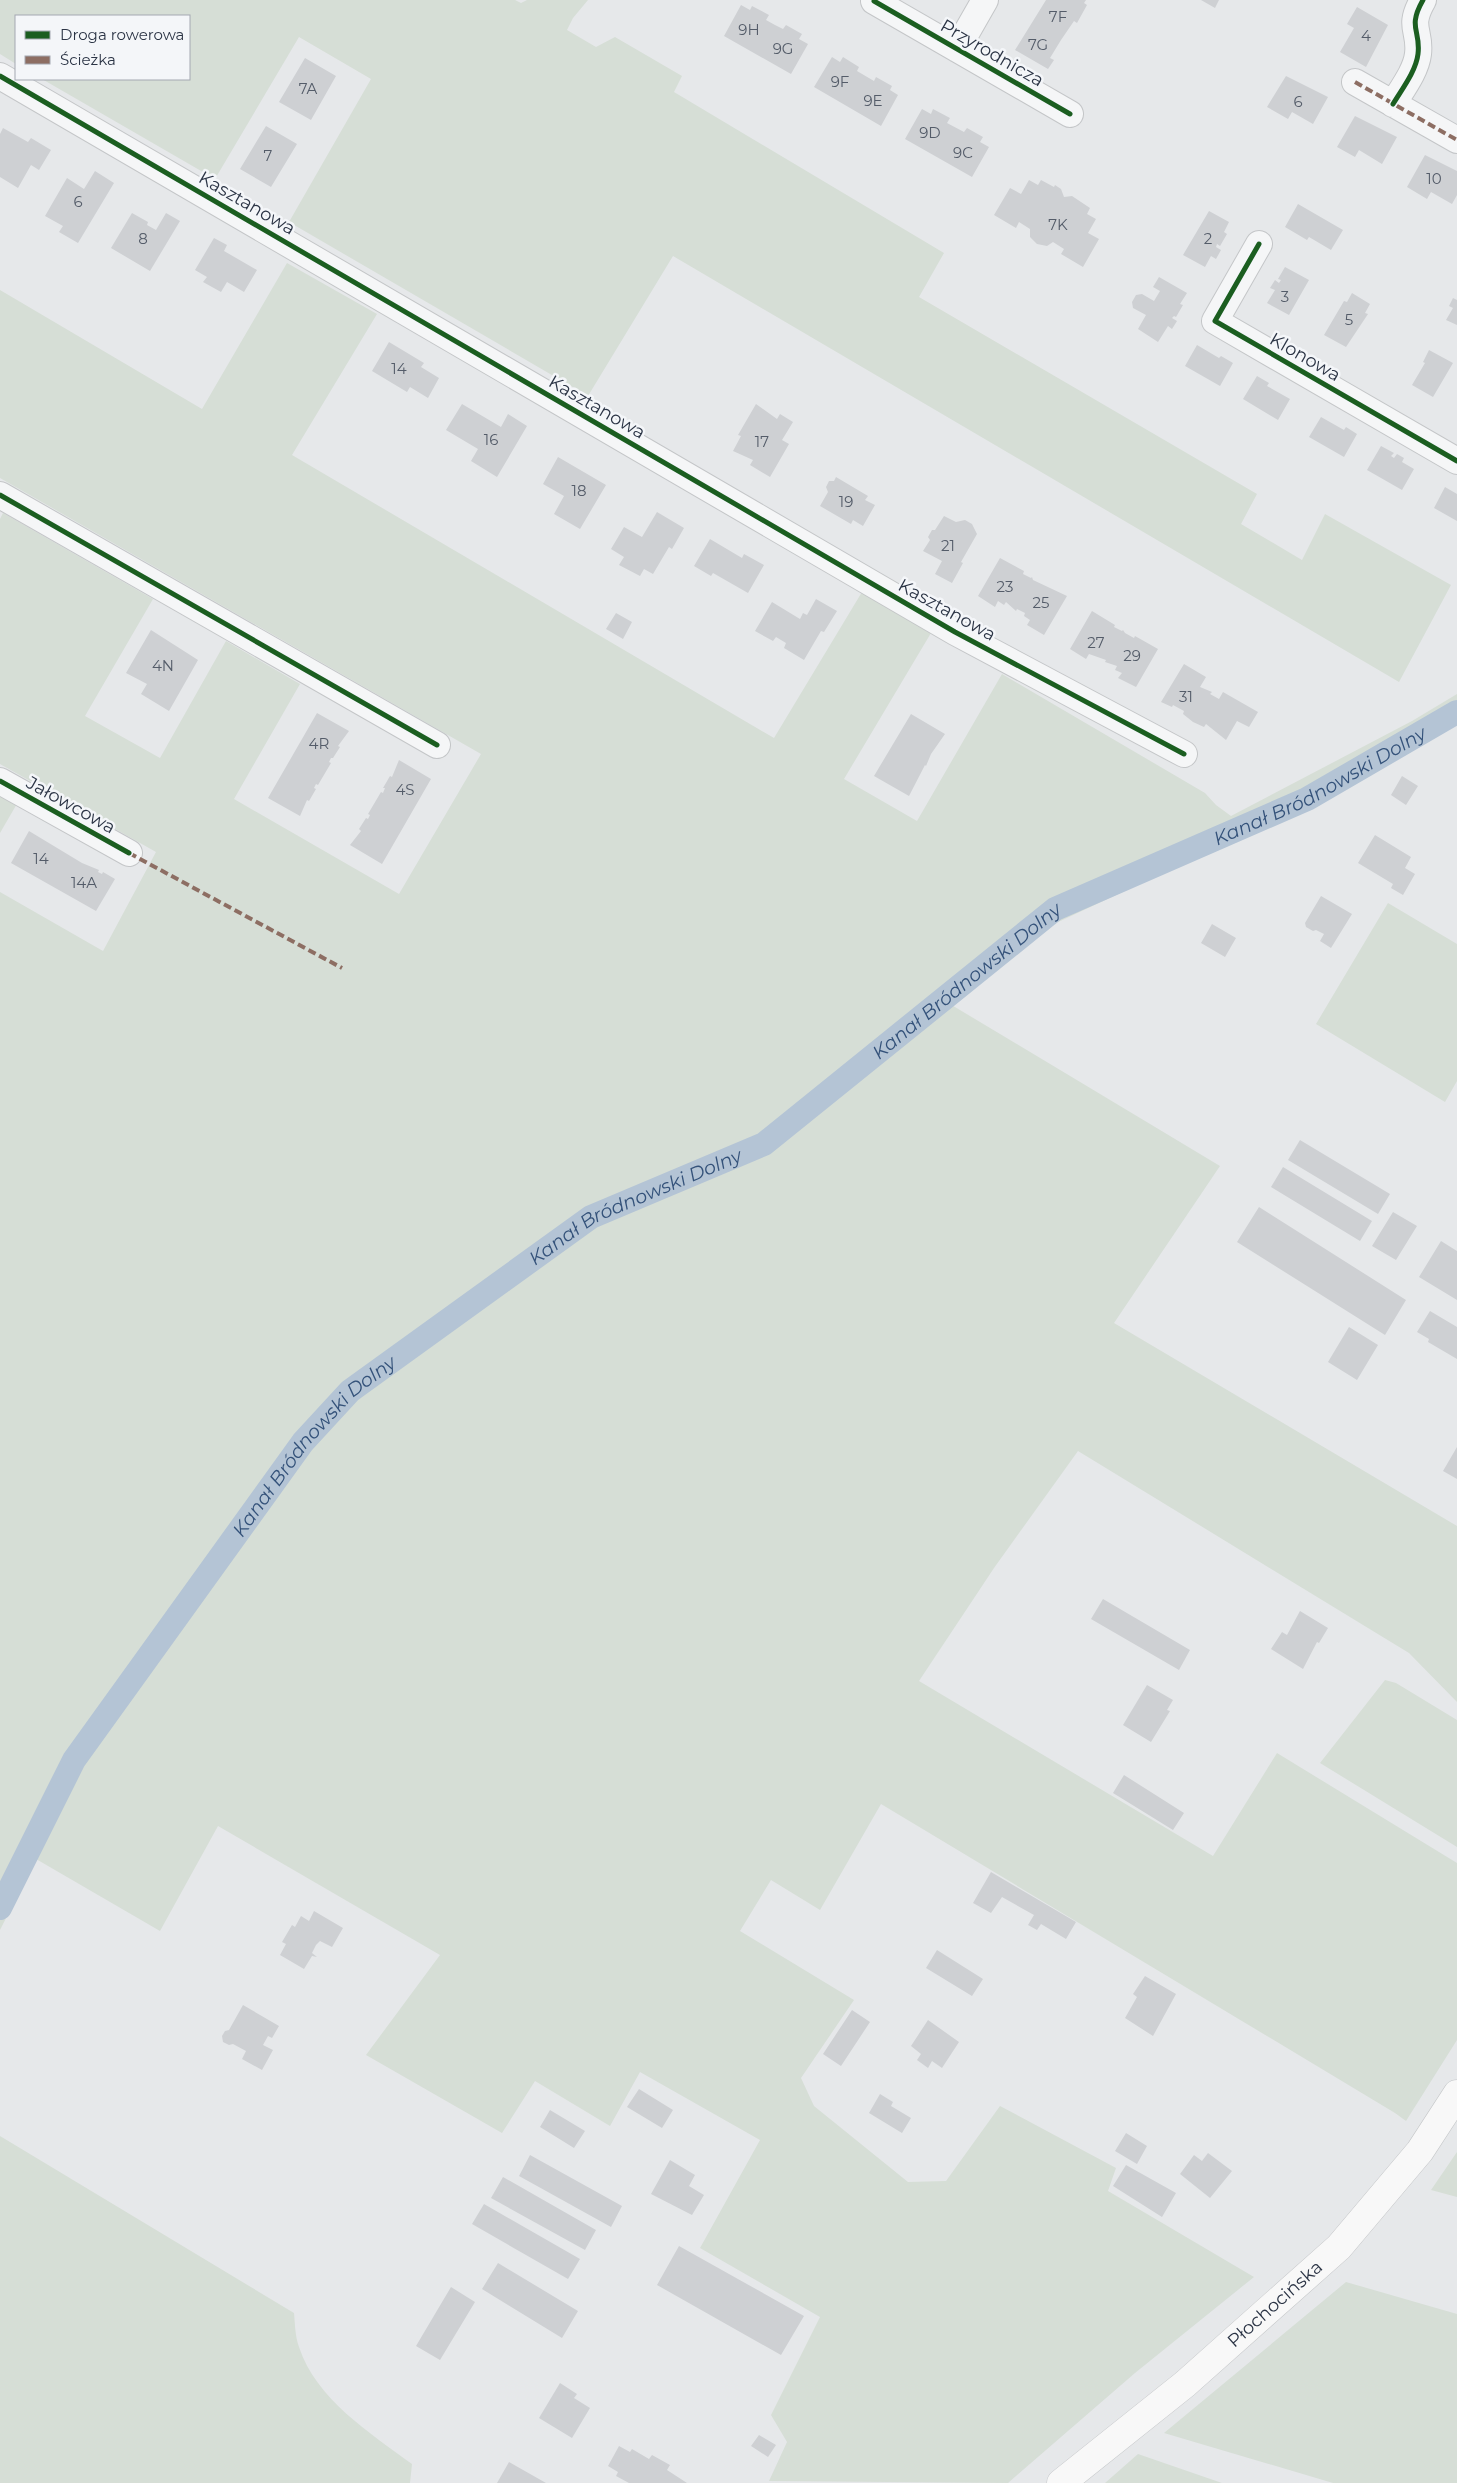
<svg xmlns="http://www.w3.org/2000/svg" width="1457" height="2483" font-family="Montserrat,sans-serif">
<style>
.green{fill:#d6ded6}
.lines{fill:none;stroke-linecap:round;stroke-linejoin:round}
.canal{stroke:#b4c4d5;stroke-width:24}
.building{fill:#ced0d3}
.minor-casing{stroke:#c4c6c8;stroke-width:28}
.secondary-casing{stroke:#c4c6c8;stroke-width:29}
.minor{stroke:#f5f6f7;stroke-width:26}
.secondary{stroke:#f8f8f8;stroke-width:28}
.quiet{stroke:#8d6e63;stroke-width:4;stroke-dasharray:8 4;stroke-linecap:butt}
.cycleway-casing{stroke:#f4f6f9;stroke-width:8}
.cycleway{stroke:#1b5e20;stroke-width:5}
.labels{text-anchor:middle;stroke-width:5;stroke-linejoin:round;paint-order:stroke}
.number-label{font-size:15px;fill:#545c69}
.street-label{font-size:18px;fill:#2b3445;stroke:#f4f6f9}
.water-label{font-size:19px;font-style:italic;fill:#34527a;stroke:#f4f6f9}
</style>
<rect width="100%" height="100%" fill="#e6e8ea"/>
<path class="green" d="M0,0H515L521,3L527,0H588L573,18L567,30L596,47L615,37L682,76L674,92L944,253L919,297L1257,494L1241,524L1302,560L1325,514L1451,585L1399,682L673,256L588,396L289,222L371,79L299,37L215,179L42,79H189V16H16V64L0,54Z
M287,263L377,314L292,455L774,738L862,592L931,633L844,779L917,821L1002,674L1205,793L1216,805L1231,816L1412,721L1457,694V719L1388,762L1260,828L1041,930L950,1004L1220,1166L1114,1323L1457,1526V1702L1409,1653L1078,1451L994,1568L919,1681L1213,1856L1277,1753L1457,1863V2040L1406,2121L1395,2113L881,1804L820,1910L771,1880L740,1931L854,2000L801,2078L814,2106L908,2182L946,2181L1000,2106L1116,2168L1108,2191L1254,2277L1135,2373L1008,2483L769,2481L787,2442L771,2415L820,2317L700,2248L760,2140L640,2072L610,2126L535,2081L502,2133L366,2055L440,1955L218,1826L160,1931L36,1859L0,1930V892L103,951L156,852L0,764V519L3,513L153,599L85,716L160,758L226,641L300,684L234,799L399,894L481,754L0,478V290L202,409Z
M0,792L18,802L0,833Z
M1388,903L1457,944V1081L1445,1102L1316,1024Z
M1385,1680L1396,1683L1457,1720V1847L1320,1763Z
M0,2136L294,2313C295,2323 295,2336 299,2347C316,2399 370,2433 412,2464L410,2483H0Z
M1457,2152V2197L1431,2190Z
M1346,2282L1457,2314V2483H1333L1164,2433Z
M1138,2454L1222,2483H1105Z"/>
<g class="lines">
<path class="canal" id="s1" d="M0,1908L74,1760L303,1442L350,1391L591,1217L764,1144L1055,909L1307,799L1457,712"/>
</g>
<path class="building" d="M1046,0H1086L1084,3L1087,5L1077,23L1074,21L1061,40L1050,58L1054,60L1048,69L1015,50Z
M1201,0H1219L1215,8Z
M741,5L750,10L752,6L769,15L766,20L775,25L783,29L786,25L802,34L799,39L808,44L791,74L724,36Z
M1357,7L1388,25L1366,67L1340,52L1354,28L1347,24Z
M832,57L840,62L843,57L859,67L857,71L874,81L876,77L892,86L890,90L898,95L881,126L814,87Z
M305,58L336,76L311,120L279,102Z
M1286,76L1328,97L1313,124L1292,112L1288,119L1267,107Z
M922,109L931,114L933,109L950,118L947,123L964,132L967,128L983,137L980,142L989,147L972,177L905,139Z
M1355,116L1397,137L1382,164L1359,150L1355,157L1337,147Z
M266,126L297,144L271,187L240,169Z
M3,128L28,142L31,138L51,150L39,170L31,165L18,188L0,177V134Z
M1425,155L1457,171V195L1452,204L1431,192L1427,199L1407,187Z
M95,171L114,183L78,243L59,232L63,226L45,216L67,178L84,189Z
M1029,180L1038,185L1041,180L1054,187L1055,185L1061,189L1064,197L1072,196L1090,208L1087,214L1096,219L1088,233L1099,239L1083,267L1061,254L1064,249L1053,242L1047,246L1037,244L1030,237V229L1019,222L1016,228L994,215L1010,188L1021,194Z
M1298,204L1343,230L1331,250L1309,237L1307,240L1285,227Z
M1209,211L1229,222L1224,232L1227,234L1220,246L1217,244L1216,247L1221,250L1216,259L1211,256L1205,267L1183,255Z
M132,213L148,222L147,225L156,230L166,213L180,221L150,271L111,248Z
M214,238L227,245L224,251L257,270L244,292L227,282L221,292L203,282L207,277L195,270Z
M1285,267L1309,280L1289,315L1267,303L1275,290L1270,288L1275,280L1279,283L1281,280L1278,279Z
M1159,277L1187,293L1180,304L1183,305L1176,317L1174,316L1172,318L1177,321L1172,329L1168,326L1158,342L1138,329L1146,315L1133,308L1132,302L1136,295L1142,294L1154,301L1160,291L1153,287Z
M1352,293L1370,304L1365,313L1368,314L1346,347L1324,335L1344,301L1347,302Z
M1453,298L1457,300V325L1446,320L1453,308L1449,306Z
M389,342L424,363L421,367L439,378L428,398L410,387L407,392L372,371Z
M1197,345L1219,358L1221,356L1233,363L1220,386L1185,366Z
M1429,350L1453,363L1433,397L1412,385L1425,363L1423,362Z
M1257,376L1269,383L1267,386L1290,399L1278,420L1243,399Z
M462,404L501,427L508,414L527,426L497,477L471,461L478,449L446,430Z
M756,404L777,419L780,414L793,422L782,440L789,444L770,477L750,465L753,460L733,451L741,436L738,435Z
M1321,417L1344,430L1346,427L1357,434L1344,457L1309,437Z
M1381,446L1394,453L1391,456L1394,458L1397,454L1404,458L1402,462L1414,469L1402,490L1367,470Z
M558,457L606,485L580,529L554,514L564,496L543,484Z
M836,477L868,496L865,500L875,505L863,526L853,520L851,524L820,506L828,492L826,487L829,481H834Z
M1445,487L1457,494V521L1434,508Z
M657,512L684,528L672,549L669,547L653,574L644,569L640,576L619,565L624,557L611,549L624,527L642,537Z
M944,516L956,522L965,520L972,524L977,534L961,562L963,563L952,583L935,574L942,561L923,551L930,540L928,537L932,530H935Z
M710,539L742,558L744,554L764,565L748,593L713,573L711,576L694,566Z
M1000,558L1024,571L1023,574L1031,578L1032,577L1033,580L1067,596L1044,635L1027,625L1030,620L1024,616L1025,613L1017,609L1016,611L1006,602L1004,605L998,601L995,607L978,596Z
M816,599L837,611L824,632L821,631L804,660L784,648L786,643L776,637L773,641L755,631L772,602L800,619L803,613L807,615Z
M1092,611L1115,625L1114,627L1122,631L1123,630L1125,633L1134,638L1135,636L1158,649L1136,687L1118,678L1122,673L1115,670L1117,666L1105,662L1106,660L1089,654L1086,659L1070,649Z
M616,613L632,622L623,639L606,629Z
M151,630L198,660L169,711L141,694L147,684L126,673Z
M1184,664L1206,677L1200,687L1212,692L1210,694L1219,699L1223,692L1258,712L1249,727L1237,721L1226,740L1206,724L1204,727L1193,722L1183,714L1184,711L1173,705L1172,707L1161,702Z
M317,713L349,731L338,746L340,747L333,758H331L329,762L331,763L318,785L316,784L314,788L316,789L309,801L307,800L300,816L268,798Z
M911,714L945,734L931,754L926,766L925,765L909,796L874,776Z
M399,760L431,779L382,864L350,845L361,831L359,829L366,818L368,819L370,815L368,814L381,792L383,793L385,788H383L390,776L392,777Z
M1402,776L1418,786L1406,805L1391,795Z
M29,831L82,863L99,870L98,872L102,874L103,872L115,879L96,911L11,863Z
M1375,835L1411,857L1405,868L1415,874L1403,895L1391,888L1393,884L1358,863Z
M1321,896L1352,914L1331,948L1320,941L1324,934L1316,930L1313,931L1306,927L1305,923Z
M1212,924L1236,938L1225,957L1201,943Z
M1300,1140L1390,1194L1378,1214L1288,1160Z
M1283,1167L1372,1221L1360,1241L1271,1187Z
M1259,1207L1406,1300L1385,1335L1237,1242Z
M1393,1212L1417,1226L1396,1260L1372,1246Z
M1441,1241L1457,1251V1300L1419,1277Z
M1430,1311L1457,1327V1359L1428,1342L1429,1339L1417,1332Z
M1349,1327L1378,1345L1357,1380L1328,1362Z
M1457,1447V1479L1443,1471Z
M1103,1599L1190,1650L1179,1670L1091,1619Z
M1300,1611L1328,1628L1319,1643L1317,1642L1303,1669L1271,1649L1282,1632L1287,1635Z
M1147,1685L1173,1700L1167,1710L1170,1711L1151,1742L1123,1725Z
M1124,1775L1184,1813L1173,1830L1113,1793Z
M991,1872L1076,1922L1066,1939L1041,1924L1037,1930L1028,1925L1034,1915L1002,1897L991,1913L973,1903Z
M314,1911L343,1928L332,1947L320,1941L316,1945L312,1953L317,1957L312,1956L304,1969L280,1955L286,1944L282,1942L292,1925L295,1927L301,1916L309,1921Z
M937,1950L983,1979L972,1996L926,1968Z
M1145,1976L1176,1994L1153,2036L1125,2018L1137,1997L1133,1994Z
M243,2005L279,2026L272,2038L268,2036L263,2045L273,2050L262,2070L242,2059L246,2051L233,2044L229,2045L223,2042L222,2036L225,2031L229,2030Z
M852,2010L870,2022L841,2066L823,2054Z
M928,2020L959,2042L942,2068L932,2061L928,2068L917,2060L921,2054L911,2046Z
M639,2089L673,2110L662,2128L627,2107Z
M880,2094L893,2102L891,2106L911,2118L902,2133L869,2113Z
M550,2110L585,2131L574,2148L540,2127Z
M1126,2133L1147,2146L1137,2164L1115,2151Z
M1208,2153L1232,2171L1210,2198L1180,2174L1194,2155L1202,2161Z
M530,2155L622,2206L611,2227L519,2176Z
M670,2160L695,2175L689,2186L704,2195L692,2215L651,2194Z
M1126,2165L1176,2193L1162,2217L1113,2186Z
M503,2177L596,2230L585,2250L491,2198Z
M484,2204L580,2259L568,2279L472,2224Z
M679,2246L804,2316L781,2355L657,2285Z
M498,2263L578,2311L562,2338L482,2289Z
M451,2287L475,2302L440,2360L416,2346Z
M560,2383L577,2394L574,2398L590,2408L572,2438L539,2418Z
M759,2435L776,2445L768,2457L751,2446Z
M619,2446L630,2452L632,2449L649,2459L652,2455L670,2465L667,2470L687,2483H629L616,2476L618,2472L608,2466Z
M509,2462L546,2483H497Z"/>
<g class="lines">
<g class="minor-casing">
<path id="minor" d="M874,1L1070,114
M957,49L985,0
M0,76L955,632L1184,754
M1355,82L1457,140
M1393,104C1402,89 1416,71 1418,54C1421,30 1407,28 1423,0
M1259,244L1215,321L1457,461
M0,495L437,745
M0,781L129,853"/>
</g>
<g class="secondary-casing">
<g id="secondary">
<path id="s2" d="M1061,2483L1185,2384L1339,2247L1420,2151L1457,2094"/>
</g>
</g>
<use href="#minor" class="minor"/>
<use href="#secondary" class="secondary"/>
<path class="quiet" d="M1355,82L1457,140
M129,853L342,968"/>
<g class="cycleway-casing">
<path id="cycleway" d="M874,1L1070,114
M0,76L955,632L1184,754
M1393,104C1402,89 1416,71 1418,54C1421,30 1407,28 1423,0
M1259,244L1215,321L1457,461
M0,495L437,745
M0,781L129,853"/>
</g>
<use href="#cycleway" class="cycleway"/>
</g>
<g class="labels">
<g class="number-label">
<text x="1058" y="22">7F</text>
<text x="749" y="35">9H</text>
<text x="1366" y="41">4</text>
<text x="1038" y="50">7G</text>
<text x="783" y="54">9G</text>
<text x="840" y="87">9F</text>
<text x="308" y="94">7A</text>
<text x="873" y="106">9E</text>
<text x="1298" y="107">6</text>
<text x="930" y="138">9D</text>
<text x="963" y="158">9C</text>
<text x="268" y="161">7</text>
<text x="1434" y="184">10</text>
<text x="78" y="207">6</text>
<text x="1058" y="230">7K</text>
<text x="143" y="244">8</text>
<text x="1208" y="244">2</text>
<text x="1285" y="302">3</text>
<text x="1349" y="325">5</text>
<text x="399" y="374">14</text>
<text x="491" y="445">16</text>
<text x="762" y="447">17</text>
<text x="579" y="496">18</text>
<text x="846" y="507">19</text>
<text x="948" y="551">21</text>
<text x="1005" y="592">23</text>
<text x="1041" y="608">25</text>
<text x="1096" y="648">27</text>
<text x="1132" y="661">29</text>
<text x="163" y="671">4N</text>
<text x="1186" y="702">31</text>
<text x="319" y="749">4R</text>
<text x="405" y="795">4S</text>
<text x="41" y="864">14</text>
<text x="84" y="888">14A</text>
</g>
<g class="street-label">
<text transform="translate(992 53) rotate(30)" y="6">Przyrodnicza</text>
<text transform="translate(247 203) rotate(30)" y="6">Kasztanowa</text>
<text transform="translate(1305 357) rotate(30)" y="6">Klonowa</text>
<text transform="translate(597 407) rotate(30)" y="6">Kasztanowa</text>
<text transform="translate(947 610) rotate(29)" y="6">Kasztanowa</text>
<text transform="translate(71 805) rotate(29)" y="6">Jałowcowa</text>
<text dy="6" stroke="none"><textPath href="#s2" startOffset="279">Płochocińska</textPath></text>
</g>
<g class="water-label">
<text dy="7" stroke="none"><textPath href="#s1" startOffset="1778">Kanał Bródnowski Dolny</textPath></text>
<text dy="7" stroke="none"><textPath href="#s1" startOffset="1372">Kanał Bródnowski Dolny</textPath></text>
<text dy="7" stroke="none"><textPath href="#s1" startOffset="968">Kanał Bródnowski Dolny</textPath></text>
<text dy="7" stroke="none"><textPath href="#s1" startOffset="562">Kanał Bródnowski Dolny</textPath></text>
</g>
</g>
<rect x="15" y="15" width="175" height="65" fill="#f4f6f9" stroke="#a4a8b1"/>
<rect x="25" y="31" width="25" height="8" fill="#1b5e20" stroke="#a4a8b1"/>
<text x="60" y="40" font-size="15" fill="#2b3445">Droga rowerowa</text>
<rect x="25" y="56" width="25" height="8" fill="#8d6e63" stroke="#a4a8b1"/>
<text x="60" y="65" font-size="15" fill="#2b3445">Ścieżka</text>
</svg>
